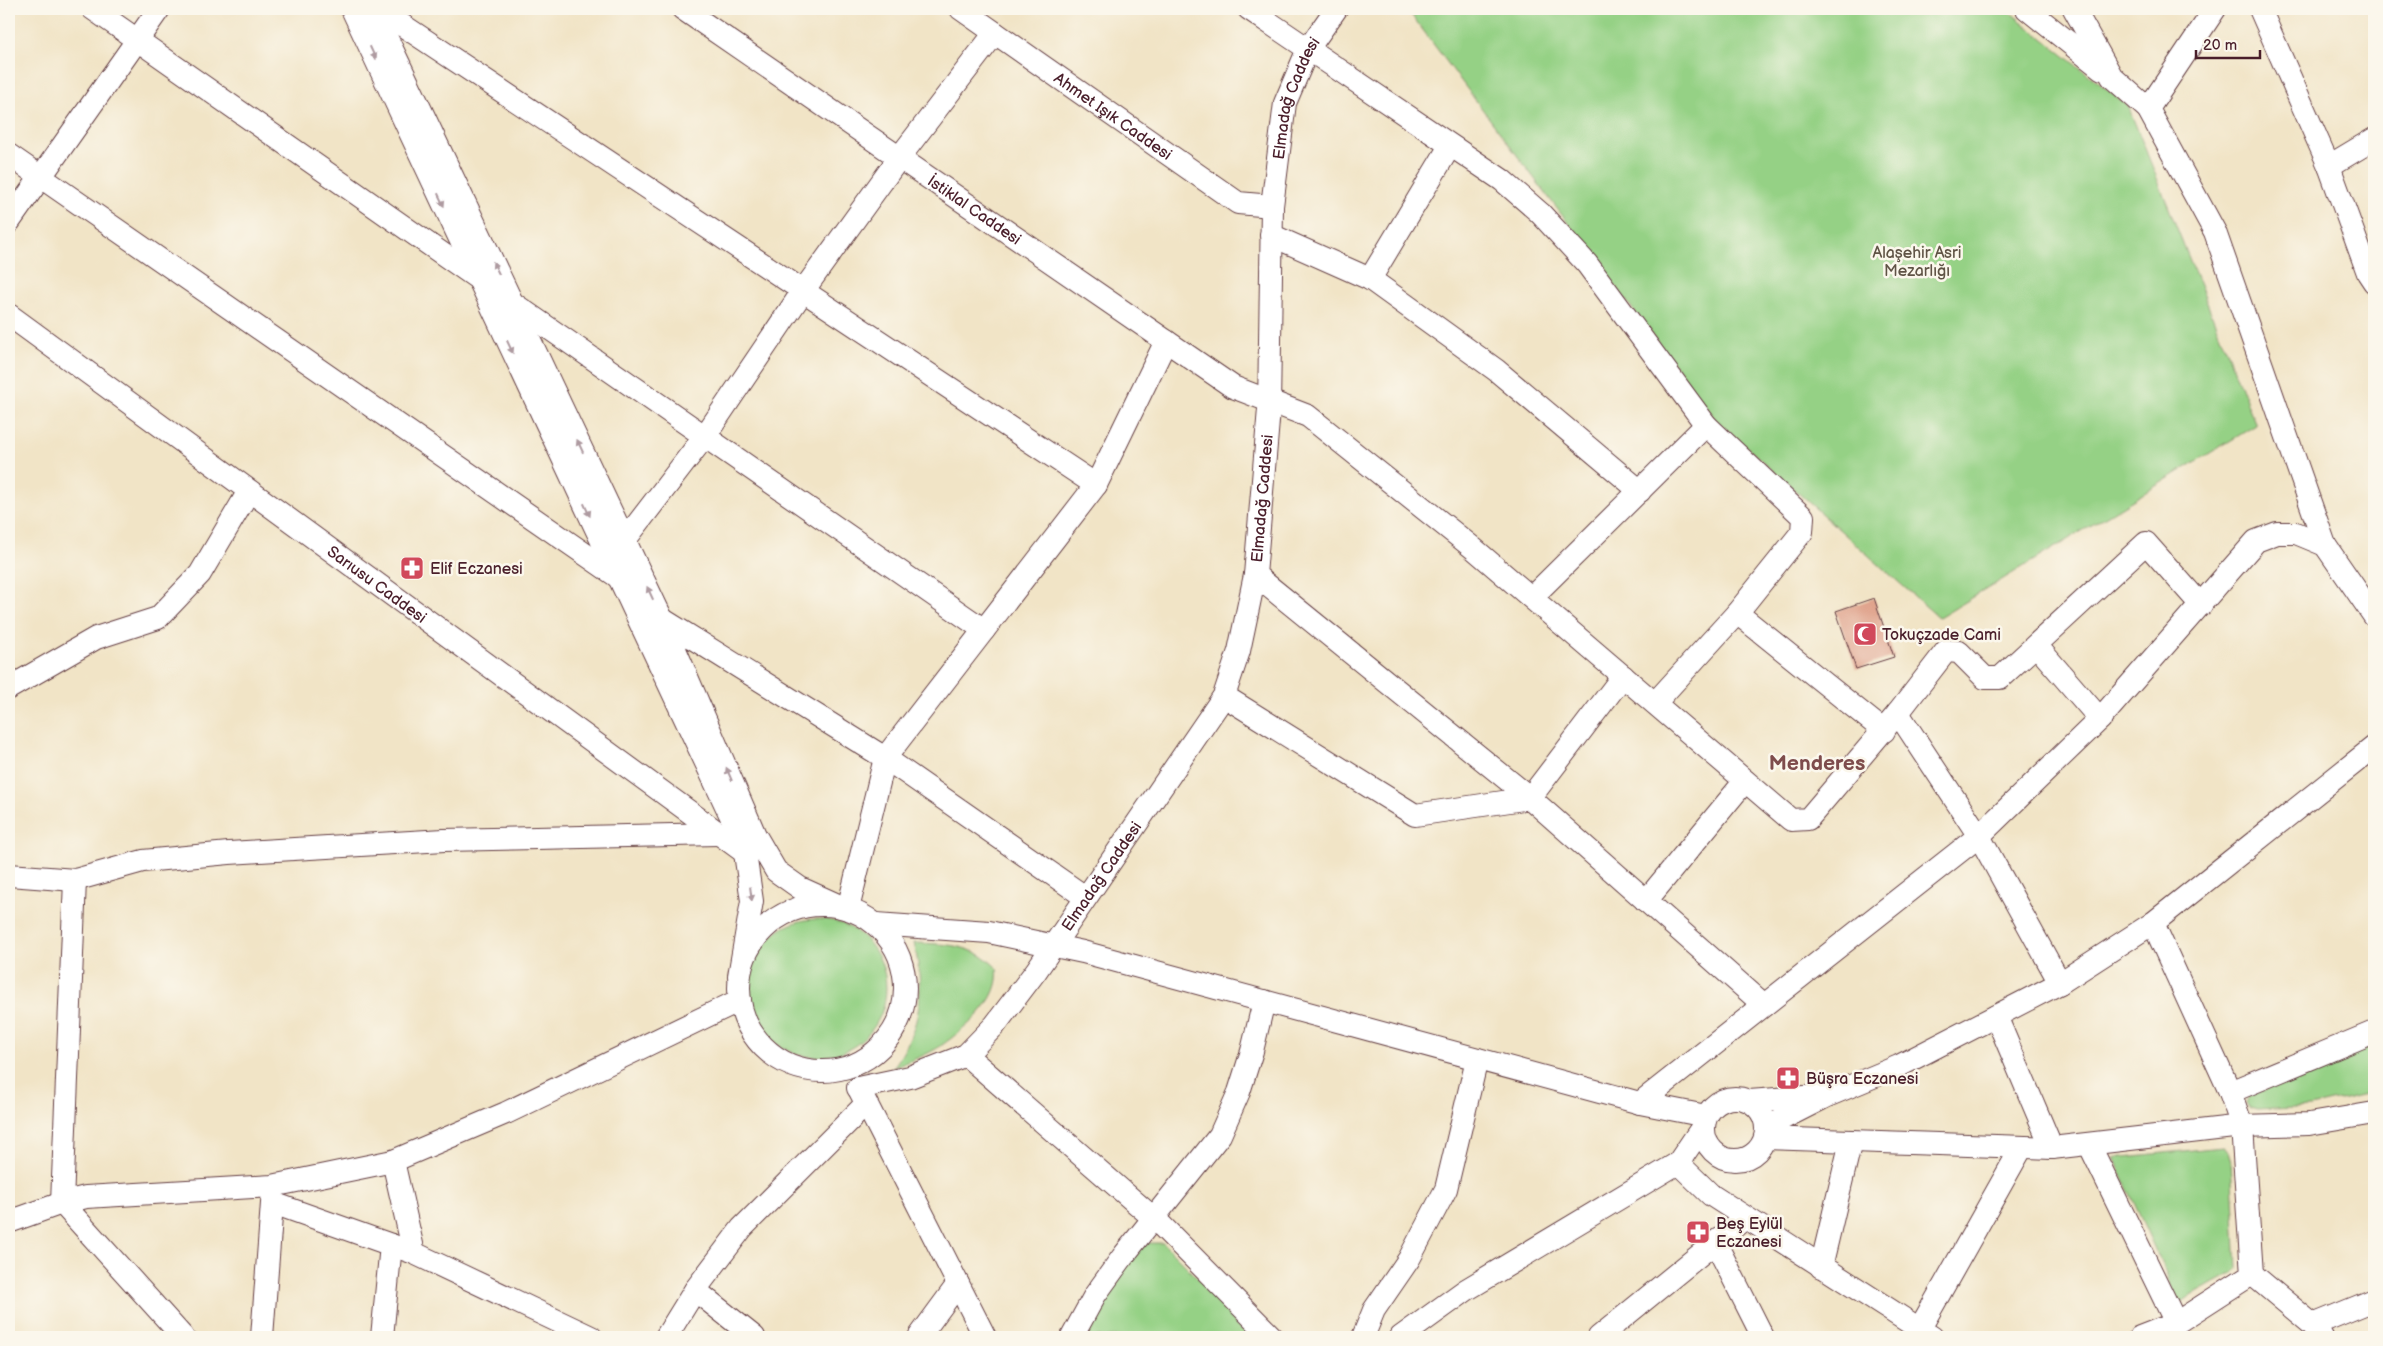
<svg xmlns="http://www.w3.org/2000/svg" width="2383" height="1346" font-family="'Balsamiq Sans',sans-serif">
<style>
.green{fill:#95d185;stroke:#707858}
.building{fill:#dfa089}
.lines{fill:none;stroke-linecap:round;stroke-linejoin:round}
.minor-casing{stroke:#633d42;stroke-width:24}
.minor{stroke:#fff;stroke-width:22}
.oneway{fill:#ae9aa0}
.labels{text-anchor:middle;stroke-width:5;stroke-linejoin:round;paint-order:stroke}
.street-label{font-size:16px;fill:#4a1f2b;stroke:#fbf7ec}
.park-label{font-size:16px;fill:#605446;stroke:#fbf7ec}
.poi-label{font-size:16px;fill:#4a1f2b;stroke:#fbf7ec;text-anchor:start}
.district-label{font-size:21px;font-weight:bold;fill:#7e4c4c;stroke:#fbf7ec}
</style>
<rect width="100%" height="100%" fill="#fbf7ec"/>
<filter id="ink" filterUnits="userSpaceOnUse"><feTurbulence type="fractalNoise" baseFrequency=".02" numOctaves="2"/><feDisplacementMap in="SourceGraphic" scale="10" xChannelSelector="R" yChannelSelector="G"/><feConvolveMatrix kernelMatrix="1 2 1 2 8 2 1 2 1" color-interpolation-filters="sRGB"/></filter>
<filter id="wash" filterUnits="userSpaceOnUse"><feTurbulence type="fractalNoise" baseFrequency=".0096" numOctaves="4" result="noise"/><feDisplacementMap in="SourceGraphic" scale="20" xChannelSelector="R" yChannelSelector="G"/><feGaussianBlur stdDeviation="1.12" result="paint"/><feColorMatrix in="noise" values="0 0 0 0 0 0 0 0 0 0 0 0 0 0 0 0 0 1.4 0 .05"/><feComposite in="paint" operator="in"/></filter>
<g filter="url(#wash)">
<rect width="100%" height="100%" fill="#f1e4c6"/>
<path class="green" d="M1407,9H2006L2128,106L2256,425L1939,618L1716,420Z
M748 988a69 69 0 1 1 138 0a69 69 0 1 1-138 0Z
M914,943C945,944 974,944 997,968C1002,1000 966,1028 942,1045C928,1055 909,1061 893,1068C922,1027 925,991 914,943Z
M2374,1044V1092L2310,1107L2257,1110L2250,1108L2246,1103L2249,1096Z
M2223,1147L2228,1151L2231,1161L2237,1268L2233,1273L2179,1303L2114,1158Z
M1148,1243H1163L1257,1337H1086L1131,1257Z"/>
<g id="blocks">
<path class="building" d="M1874,598L1894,657L1856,669L1836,611Z"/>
</g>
</g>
<g filter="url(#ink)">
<use href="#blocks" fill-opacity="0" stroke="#633d42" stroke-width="1"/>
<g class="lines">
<g class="minor-casing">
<g id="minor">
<path d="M93,9L477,278"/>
<path d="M352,9L737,829L745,853L752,901L739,976"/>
<path d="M373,9L662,619L755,835L776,871L800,888L842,907"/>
<path d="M378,9L1096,485"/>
<path id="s1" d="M683,9L1233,387L1308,416L1473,548L1791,820L1808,819L1898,713L1946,651L1959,652L1985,678H2000L2146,543L2201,605"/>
<path id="s2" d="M961,9L1238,203L1272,206"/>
<path d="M1249,9L1502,180L1540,213L1587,264L1706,425L1803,517L1802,532L1737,613L1655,703"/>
<path d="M2027,9L2102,69"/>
<path d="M2074,9L2112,77L2148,109L2215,232L2325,545"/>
<path d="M2260,9L2329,166L2368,273L2374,282"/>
<path d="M2148,109L2215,9"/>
<path d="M9,155L618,577"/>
<path d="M2329,166L2374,139"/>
<path d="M9,222L159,9"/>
<path d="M1271,235L1370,279L1496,370L1640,491"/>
<path d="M1370,279L1450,146"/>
<path d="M514,304L984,630"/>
<path id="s3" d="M9,315L747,854"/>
<path d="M625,540L705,436L803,291L899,158L995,33"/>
<path d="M1255,575L1530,798L1764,1005"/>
<path d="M1532,597L1706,425"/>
<path d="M1737,613L1884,731"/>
<path d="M662,619L885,758L1085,897"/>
<path d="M2036,645L2100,719"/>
<path d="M9,688L96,638L158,618L200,574L249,491"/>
<path d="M1224,696L1415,815L1530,798L1623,676"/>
<path d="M1898,713L1979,836L2060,983"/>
<path d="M9,875L75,880L143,861L229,853L444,840L718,834"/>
<path d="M75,880L62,1203L183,1337"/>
<path d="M1646,901L1745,781"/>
<circle cx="822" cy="988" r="83"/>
<path d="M848,909L885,758L1096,485L1166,341"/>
<path d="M876,924L989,932L1083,952L1640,1103L1706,1116"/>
<path d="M1996,1016L2052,1148"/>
<path d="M966,1055L1159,1223L1272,1337"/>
<path id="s4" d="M858,1088L910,1077L966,1055L995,1025L1036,971L1224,696L1239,651L1255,575L1269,409L1272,206L1285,103L1308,49L1336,9"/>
<path d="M860,1091L985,1337"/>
<path d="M2230,1092L2374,1032"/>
<circle cx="1735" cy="1129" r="31"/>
<path d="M1749,1101L1819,1096"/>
<path d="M1640,1103L1979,836L2100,719L2256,541L2277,533H2296L2325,545L2374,616"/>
<path d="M1766,1127L1827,1096L1899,1066L2060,983L2153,923L2374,747"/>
<path d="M1765,1138L2052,1148L2242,1126L2309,1124L2374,1113"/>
<path d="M2089,1144L2176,1323"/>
<path d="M393,1161L414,1253"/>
<path d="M1678,1163L1711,1195L1932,1337"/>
<path d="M273,1203L414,1253L591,1337"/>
<path d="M9,1222L62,1203L86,1197L272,1186L393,1161L506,1113L740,1000"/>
<path d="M1715,1242L1763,1337"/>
<path d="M1821,1267L1851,1141"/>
<path d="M2252,1274L2313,1325L2322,1337"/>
<path d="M695,1290L754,1337"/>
<path d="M2313,1325L2374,1300"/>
<path d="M262,1337L273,1190"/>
<path d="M382,1337L391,1245"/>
<path d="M666,1337L695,1290L742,1228L866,1104"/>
<path d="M919,1337L958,1284"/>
<path d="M1072,1337L1095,1295L1124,1255L1220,1135L1239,1092L1252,1051L1264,1001"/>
<path d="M1363,1337L1374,1310L1409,1259L1446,1189L1477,1059"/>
<path d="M1401,1337L1466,1290L1678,1163L1703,1126"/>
<path d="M1599,1337L1745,1218"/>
<path d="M1915,1337L2022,1147"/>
<path d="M2140,1337L2176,1323L2252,1274L2242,1126L2230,1092L2153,923"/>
</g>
</g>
<use href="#minor" class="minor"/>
</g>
<defs><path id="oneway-solid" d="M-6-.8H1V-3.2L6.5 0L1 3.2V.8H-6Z" transform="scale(1.25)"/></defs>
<g class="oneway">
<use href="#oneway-solid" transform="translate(373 53) rotate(65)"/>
<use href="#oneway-solid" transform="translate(441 200) rotate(65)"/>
<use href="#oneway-solid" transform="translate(496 268) rotate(-116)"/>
<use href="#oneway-solid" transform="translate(510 347) rotate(65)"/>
<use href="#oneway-solid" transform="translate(580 446) rotate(-115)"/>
<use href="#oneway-solid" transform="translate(587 510) rotate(65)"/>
<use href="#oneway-solid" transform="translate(650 593) rotate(-115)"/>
<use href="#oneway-solid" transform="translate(729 774) rotate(-113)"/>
<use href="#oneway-solid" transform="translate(751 894) rotate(83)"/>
</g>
</g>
<defs>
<g id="pharmacy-square" transform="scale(1.25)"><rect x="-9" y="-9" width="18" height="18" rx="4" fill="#d1495b" stroke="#fbf7ec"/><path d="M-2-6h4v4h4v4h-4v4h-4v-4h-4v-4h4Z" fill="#fff"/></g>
<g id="mosque-square" transform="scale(1.25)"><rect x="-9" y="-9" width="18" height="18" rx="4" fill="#d1495b" stroke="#fbf7ec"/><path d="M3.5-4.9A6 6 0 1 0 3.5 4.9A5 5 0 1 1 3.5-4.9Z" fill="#fff"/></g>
</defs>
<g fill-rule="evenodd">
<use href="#pharmacy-square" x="412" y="568"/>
<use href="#mosque-square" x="1865" y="634"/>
<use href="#pharmacy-square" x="1788" y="1078"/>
<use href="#pharmacy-square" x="1698" y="1232"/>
</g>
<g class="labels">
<g class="street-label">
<text dy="6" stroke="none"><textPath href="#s4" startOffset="1162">Elmadağ Caddesi</textPath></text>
<text dy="6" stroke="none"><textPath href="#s2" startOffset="186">Ahmet Işık Caddesi</textPath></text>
<text dy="6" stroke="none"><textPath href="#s1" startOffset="354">İstiklal Caddesi</textPath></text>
<text dy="6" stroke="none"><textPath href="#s4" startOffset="758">Elmadağ Caddesi</textPath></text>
<text dy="6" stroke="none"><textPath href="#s3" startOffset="456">Sarıusu Caddesi</textPath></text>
<text dy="6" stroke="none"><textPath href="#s4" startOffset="338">Elmadağ Caddesi</textPath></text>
</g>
<g class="park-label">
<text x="1917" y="258">Alaşehir Asri<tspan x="1917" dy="18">Mezarlığı</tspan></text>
</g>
<g class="poi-label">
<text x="430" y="574">Elif Eczanesi</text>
<text x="1882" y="640">Tokuçzade Cami</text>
<text x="1806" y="1084">Büşra Eczanesi</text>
<text x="1716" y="1229">Beş Eylül<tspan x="1716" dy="18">Eczanesi</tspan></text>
</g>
<g class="district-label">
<text x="1817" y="770">Menderes</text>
</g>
</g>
<rect width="2383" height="1346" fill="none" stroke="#fbf7ec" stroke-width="30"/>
<path d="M2196 50v8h64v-8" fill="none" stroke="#4a1f2b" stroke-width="2.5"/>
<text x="2203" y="50" font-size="15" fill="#4a1f2b" stroke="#fbf7ec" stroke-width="4" paint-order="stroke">20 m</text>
</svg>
